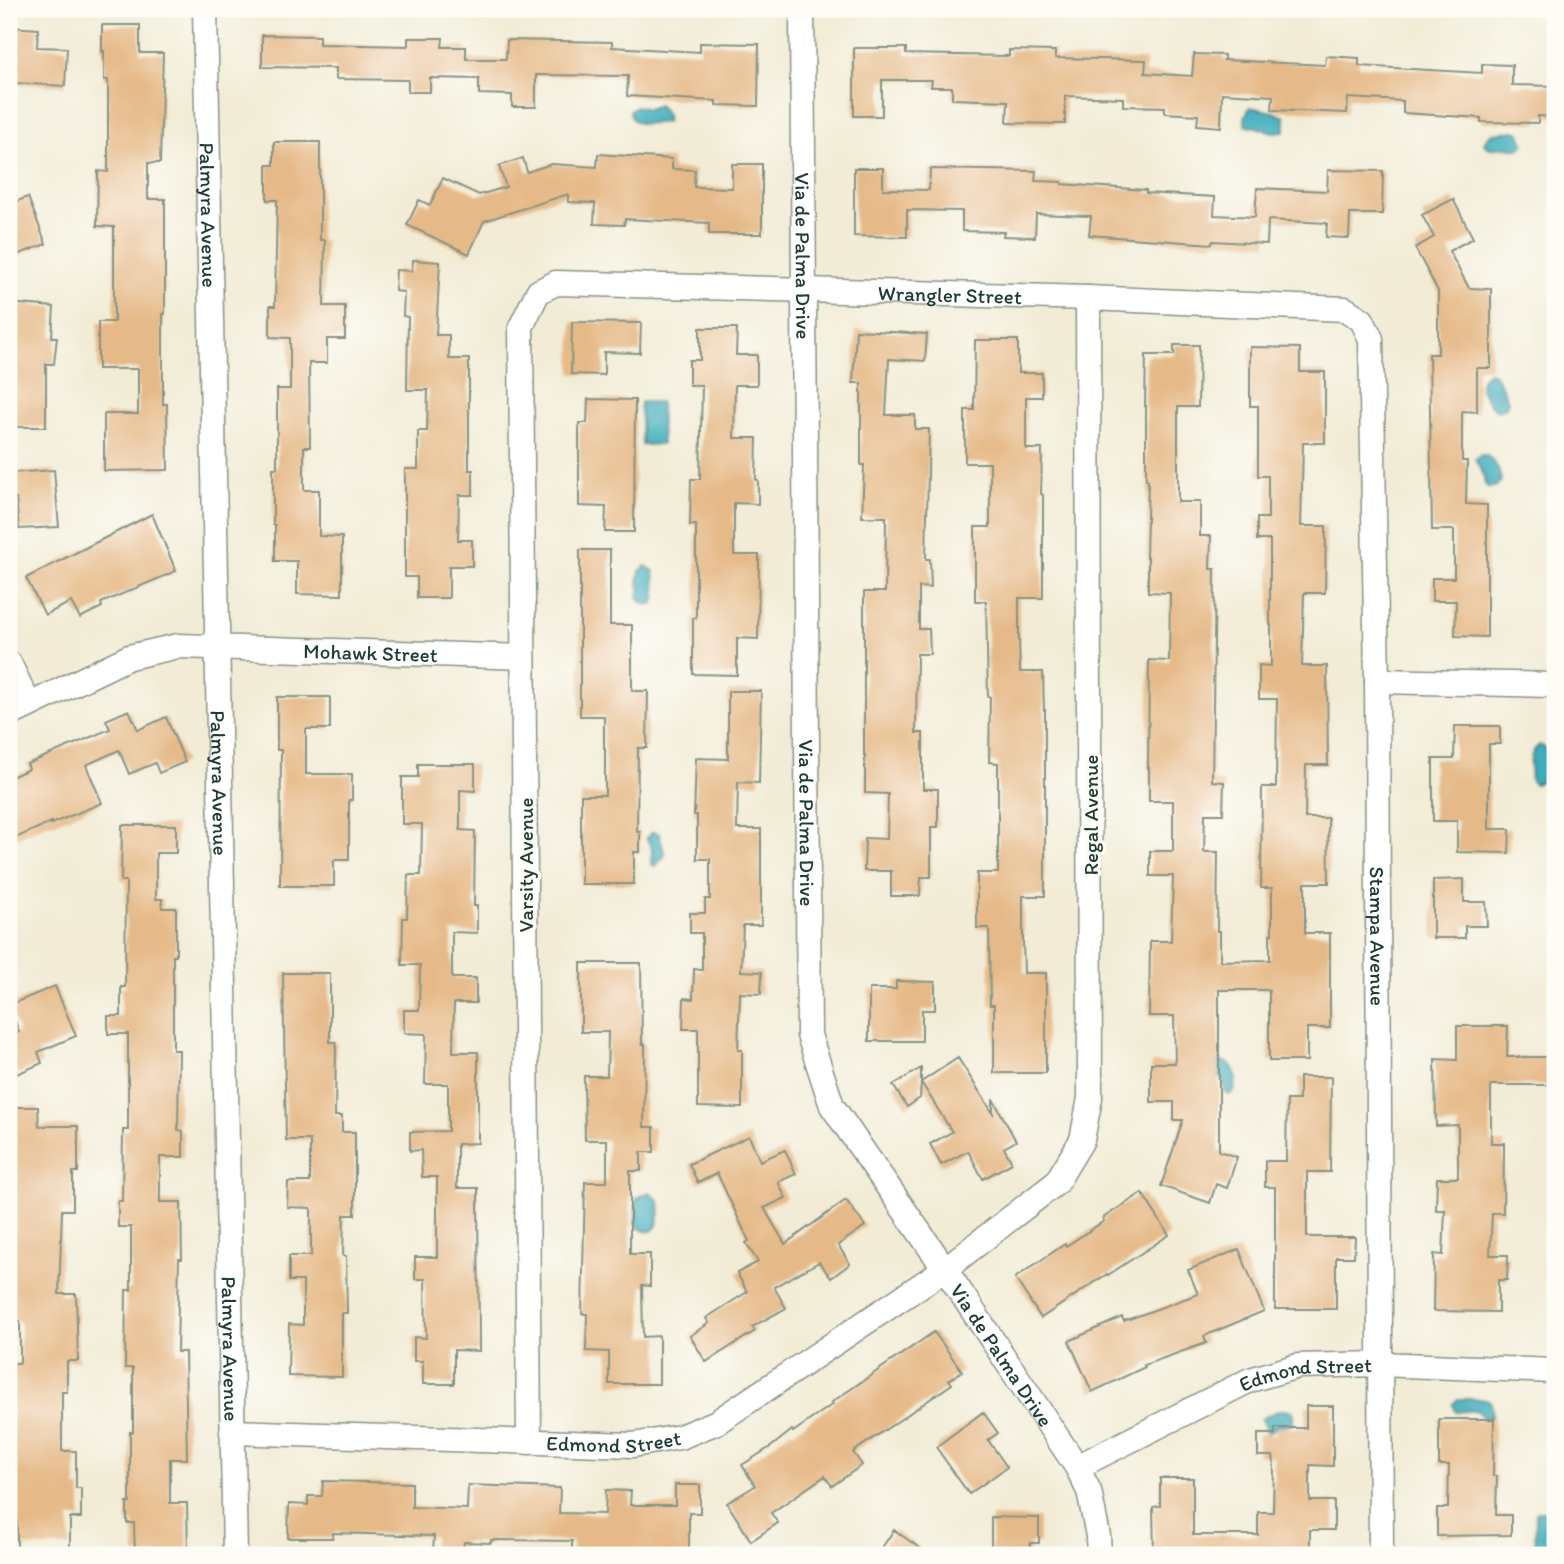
<svg xmlns="http://www.w3.org/2000/svg" width="1564" height="1564" viewBox="0 0 1564 1564" font-family="Itim,sans-serif">
  <style>
    .water { fill: #3dacbb; stroke: #2e7478; stroke-width: 2 }
    .building { fill: #e6ba88 }
    .lines { fill: none; stroke-linecap: round; stroke-linejoin: round }
    .minor-casing { stroke: #889485; stroke-width: 27 }
    .minor { stroke: #fff; stroke-width: 24 }
    .labels { text-anchor: middle; dominant-baseline: central; stroke-width: 7; stroke-linejoin: round; paint-order: stroke }
    .street-label { font-size: 21px; fill: #1f3d34; stroke: #fdfcf7 }
  </style>
  <rect width="100%" height="100%" fill="#fdfcf7"/>
  <filter id="ink" filterUnits="userSpaceOnUse"><feTurbulence type="fractalNoise" baseFrequency=".0143" numOctaves="2"/><feDisplacementMap in="SourceGraphic" scale="14" xChannelSelector="R" yChannelSelector="G"/><feConvolveMatrix kernelMatrix="1 2 1 2 8 2 1 2 1" color-interpolation-filters="sRGB"/></filter>
  <filter id="wash" filterUnits="userSpaceOnUse"><feTurbulence type="fractalNoise" baseFrequency=".00686" numOctaves="4" result="noise"/><feDisplacementMap in="SourceGraphic" scale="28" xChannelSelector="R" yChannelSelector="G"/><feGaussianBlur stdDeviation="1.57" result="paint"/><feColorMatrix in="noise" values="0 0 0 0 0 0 0 0 0 0 0 0 0 0 0 0 0 1.4 0 .05"/><feComposite in="paint" operator="in"/></filter>
  <g filter="url(#wash)">
    <rect width="100%" height="100%" fill="#f2ecd6"/>
    <path class="water" d="M658,105L667,114L666,122C652,123 630,129 630,110L636,106L648,109Z
      M1250,107L1273,112L1285,117V131L1273,132L1245,124V117Z
      M1514,131L1520,133L1524,143L1519,149C1515,149 1512,148 1508,147C1498,146 1492,152 1484,144C1490,128 1499,134 1514,131Z
      M1490,372L1495,374L1508,400L1506,407L1498,411C1486,403 1470,379 1490,372Z
      M640,402H660L662,444L642,445Z
      M1480,455H1486C1496,463 1499,469 1501,481L1495,487H1488L1485,484L1483,473L1475,460Z
      M646,566L654,571L656,595L654,603L648,605L640,601L638,596L641,588L638,583L640,571Z
      M1540,745L1545,748L1547,754L1542,781L1535,784L1531,781C1530,768 1528,751 1540,745Z
      M653,832L659,834L665,855L657,865L654,866C648,859 653,857 652,850C651,846 648,841 646,838Z
      M1220,1061C1236,1063 1238,1077 1234,1091L1229,1095L1225,1092C1225,1082 1223,1078 1214,1072L1216,1062Z
      M650,1192L659,1201C660,1210 661,1235 645,1231C641,1230 638,1226 635,1224C637,1215 635,1206 637,1198Z
      M1458,1399H1486C1494,1402 1492,1410 1492,1417L1483,1418L1477,1410L1456,1412L1453,1404Z
      M1279,1410L1293,1411V1424L1278,1426L1267,1433L1261,1419Z
      M1536,1511H1553L1552,1549H1535Z"/>
    <g id="blocks">
      <path class="building" d="M102,25H140V53H163L160,163H148V199H165V314H163V404H167L168,470L104,471V414H138V369H98V322H114V227L97,226L98,171L108,172V80H104V51L102,52Z
        M9,27L38,29L37,47L67,48L65,86L12,83L13,55L9,54Z
        M262,35L319,36V44L408,46V38H443L442,47H466V59H506L507,40L612,42V47L700,52V43L759,44L758,106L716,105V101L627,96L628,76L536,75V107H512V95L479,94V79L430,78V92H408V80L336,79V68L262,67Z
        M854,48H906V54L1009,56V50L1055,51V58L1146,60L1145,73L1192,76L1194,54L1224,55V60L1325,65L1326,56L1359,58V66L1482,73V64L1512,65V85L1555,86V117L1538,116V123L1481,122V118L1403,113V101L1348,98L1347,113L1272,110L1273,96L1222,93L1221,127L1197,125L1198,115L1165,113V107L1123,106V98L1065,96V124L1007,123L1008,101L952,99V87H931L932,80H882V116H854Z
        M274,142H320V240H325L324,306H345V339H327V363H309L310,447H304V490H319V536L342,537V595L297,594V561H275V525H273V468H277V389H290V338L270,337V306H275L277,200H267V165H274Z
        M598,154L672,159V169L695,170L694,187L732,188V164H762V234H709V223L625,219L624,225L594,224L595,203L568,202V194L484,221L469,254L407,225L419,200L430,205L443,178L479,195L506,187L499,166L523,158L527,172L551,164L597,167Z
        M854,168H883V189L929,190L930,169L1036,171L1035,181L1062,182V184L1146,190V193L1215,197L1214,215L1255,217L1257,188L1327,191L1328,170L1383,171L1382,214H1350L1349,238L1326,237L1327,223L1268,220L1267,244L1213,241L1212,244L1089,235L1091,216L1036,214L1035,237L1003,236L1004,232L962,231V211L907,210V237L854,236Z
        M28,197L46,244L9,258V204Z
        M1453,199L1473,238L1449,251L1469,288L1491,289V368H1477V412L1462,411V461H1467L1466,504L1487,505V637L1455,636L1456,601H1432V578H1454V530H1432L1429,354H1438V291L1415,248L1434,237L1422,215Z
        M413,260L440,262L436,335H449V359H469V470H473V495H459L458,540H472V566H449V598H417V577H405V469H418V431H427L428,390H407L408,317L403,316L404,292L395,291L396,270L412,271Z
        M9,303L54,307L52,337H57L54,364H46V427H9Z
        M572,322L641,323L640,353L604,352V375L571,374Z
        M700,328H737L736,355H757V385H735L734,438H757L756,480H758V504L734,503V555H759L758,639L737,638V675L693,674V618H696V525H690L691,479H700L702,385H689V360H700Z
        M856,330L927,334L925,361L889,359L886,415H915V429H929L926,559H930L931,588L919,587V629H929L930,654H917L916,733H923V789H938V827H931V877H921L920,896H891V871H864L865,838L887,839L888,794L865,793V755H864V592H885L886,517H862L864,465H861V383H853Z
        M975,340H1018V373H1042V397H1026V449H1042L1041,494L1043,495V598H1019V639L1020,672H1043L1044,710H1045V896H1023V941L1024,973H1046V1073H994V1005H990L989,928H977V873H998V763L989,762L990,697H988L986,601H975V527H990V463H965V410H974Z
        M1174,345H1199L1198,407H1178V502H1200V536H1211L1210,569H1215L1212,781L1224,782L1223,814H1205L1204,852H1218L1217,931H1220V961L1270,960V934H1272V888H1261L1262,787H1276L1277,699H1259V665L1271,666V625H1270V540H1257V518H1268V476H1258V406H1250V347L1300,348V372H1325V443H1303L1301,526H1326L1325,593H1304L1302,666H1327L1328,765H1306L1305,818H1328L1329,883H1305V933H1330V1028H1307V1061H1269V990H1219V1151L1237,1157L1227,1188L1216,1184L1210,1203L1161,1186L1183,1120H1174V1102H1151V1063H1175L1174,1016H1149L1150,941H1171L1173,876H1150V851H1173V801H1149V768H1148L1149,660L1169,661L1170,593L1148,592V557H1146L1148,480H1146V406H1145L1146,355H1174Z
        M588,399L635,400L634,532H605L606,507L579,506V423H587Z
        M54,470L59,527L19,529L16,499L9,500V473Z
        M152,514L176,571L101,603L102,607L80,618L71,602L45,615L26,578Z
        M580,550H610V625H632V691H648L647,748H638L637,832H640V852H634V884H581V795H605V748H604V716H580Z
        M728,691H761L759,783L738,782L737,829H761V925H743L741,971L762,972L761,994L740,993L738,1050H742V1108L698,1107V1029H683L684,998L693,999L694,969L702,970V933H690V913H705V899H710V859H697V815H694L696,758L728,759Z
        M277,697H330V729H306V774H352V800H349V860H334V886H280L281,750H277Z
        M129,710L138,730L166,717L185,762L159,773L155,763L129,774L119,750L86,765L102,803L51,824V822L9,841V778L29,769L27,764L110,729L106,720Z
        M1455,726H1500V744H1489V829H1510L1509,853L1457,852V821H1433V759H1454Z
        M418,764H475V791L460,790V830L475,831L474,906H477V933L452,932V978H476V1003H454L453,1052H478V1143L457,1144V1188H478L479,1351L454,1350V1384H423V1361H414V1337L426,1338L425,1279H415V1257H437V1177H422L421,1150L410,1151V1132L448,1131V1084H425L426,1034L404,1033V1010H419L420,965H402L403,918H407L408,875H421L422,824H402V777H418Z
        M122,825H176V853H156V899H162V908H176V956H173V1050H179L178,1130L183,1131V1157H160V1202H181L182,1259H179L177,1352H185L187,1459H170V1503H187L188,1555H135L134,1523H127V1503H130V1432H133V1368H125L126,1290H131V1227H118V1201H122L123,1130H128V1034H108V1016H121V987H125L126,881H121Z
        M1464,879V902H1486L1487,926H1465V938H1433V880Z
        M581,963H641L642,1044H645L644,1127H654V1152H641V1171H630V1254H650V1286L642,1285L643,1337L659,1336V1384H609V1352L586,1351L587,1314H582L585,1182H607V1140H585L584,1076H607L608,1032H581Z
        M283,973H330V1042H336L335,1116H342V1132H355V1215H344L343,1256H346L347,1313H342V1377L288,1376L289,1324L303,1325V1281H289V1256H311V1208L287,1207L288,1182H310V1140H286Z
        M896,981L935,982V1010H922V1041H869V989H896Z
        M55,986L76,1036L38,1052L42,1063L17,1074L9,1055V1036L19,1032L9,1005Z
        M1457,1026H1508L1507,1057H1555V1085H1491V1143H1504V1154L1503,1213H1492L1490,1255H1508L1507,1280H1498V1312L1433,1311L1434,1254L1443,1255L1445,1210H1436L1437,1178H1458V1125L1436,1126L1435,1059L1457,1060Z
        M958,1058L993,1113V1099L1016,1141L1004,1148L1012,1163L983,1179L968,1151L941,1165L930,1144L952,1132L921,1082L920,1098L907,1107L893,1085L921,1068V1082Z
        M1299,1077H1331L1330,1172H1307V1237H1355L1354,1257H1336V1309H1275V1187H1265V1161H1286L1287,1100H1299Z
        M13,1107H38L39,1126H78V1172H73V1210H62L59,1294H76L78,1361H67V1392H62V1451H76V1488H81V1518H70V1547H17V1473H11V1392H9V1363H20V1321H9L11,1184H13Z
        M749,1136L760,1161L785,1150L796,1174L778,1182L786,1198L764,1208L785,1244L846,1200L865,1226L838,1245L850,1264L831,1278L819,1262L774,1287L786,1308L752,1327L755,1331L706,1362L690,1336L709,1323L706,1318L747,1292L737,1273L758,1262L746,1243L749,1241L717,1173L698,1183L689,1164Z
        M1142,1193L1169,1235L1108,1275L1107,1274L1041,1318L1015,1278L1065,1244L1066,1246L1104,1221L1103,1218Z
        M1239,1249L1264,1311L1204,1336L1206,1343L1144,1365L1145,1367L1092,1392L1069,1341L1122,1317L1124,1321L1198,1294L1188,1270Z
        M934,1332L962,1371L949,1380L952,1384L853,1452L862,1465L832,1486L825,1476L771,1513L778,1523L751,1541L727,1503L755,1486L742,1465L772,1446L792,1430L793,1432L833,1404L832,1402Z
        M1306,1406H1333V1466L1310,1465V1501H1334V1530H1310V1555H1154L1153,1507L1160,1506V1478H1193V1535H1258V1512H1273L1274,1465L1273,1456H1258V1434H1275V1428H1306Z
        M983,1412L998,1433L988,1440L1007,1467L969,1494L936,1447Z
        M1439,1419H1494L1493,1476H1497L1496,1515H1511V1535L1437,1536V1508H1448L1449,1465H1439Z
        M323,1481L412,1483V1507L467,1509L468,1485L560,1488L559,1513L605,1514L606,1490L631,1491L630,1505H675V1485H700V1513H689V1555H572V1541L491,1540V1543L464,1542L463,1552L433,1551L434,1536L333,1533V1538H288L289,1504L308,1505V1496H322Z
        M991,1517L1039,1518V1543H1030V1555H991Z
        M894,1530L930,1555H877Z"/>
    </g>
  </g>
  <g filter="url(#ink)">
    <use href="#blocks" fill-opacity="0" stroke="#889485" stroke-width="2"/>
    <g class="lines">
      <g class="minor-casing">
        <g id="minor">
          <path id="s1" d="M205,9L235,1555"/>
          <path id="s2" d="M802,9L809,1035L832,1106L945,1269L1077,1467L1089,1491L1098,1536L1099,1555"/>
          <path d="M9,663L29,705"/>
          <path d="M1377,681L1555,685"/>
          <path id="s3" d="M9,715L129,657L178,646L523,657"/>
          <path id="s4" d="M232,1432L633,1445L680,1437L717,1422L945,1269L1056,1183L1082,1140L1090,1098L1088,298"/>
          <path id="s5" d="M529,1442L521,327L538,292L556,283L1088,298L1345,309L1362,320L1371,339L1377,681L1381,1555"/>
          <path id="s6" d="M1077,1467L1250,1380L1298,1366L1379,1364L1555,1371"/>
        </g>
      </g>
      <use href="#minor" class="minor"/>
    </g>
  </g>
  <g class="labels">
    <g class="street-label">
      <text stroke="none"><textPath href="#s1" startOffset="206">Palmyra Avenue</textPath></text>
      <text stroke="none"><textPath href="#s2" startOffset="247">Via de Palma Drive</textPath></text>
      <text stroke="none"><textPath href="#s5" startOffset="1568">Wrangler Street</textPath></text>
      <text stroke="none"><textPath href="#s3" startOffset="376">Mohawk Street</textPath></text>
      <text stroke="none"><textPath href="#s1" startOffset="774">Palmyra Avenue</textPath></text>
      <text transform="translate(1090 815) rotate(-90)">Regal Avenue</text>
      <text stroke="none"><textPath href="#s2" startOffset="814">Via de Palma Drive</textPath></text>
      <text transform="translate(525 865) rotate(-90)">Varsity Avenue</text>
      <text stroke="none"><textPath href="#s5" startOffset="2602">Stampa Avenue</textPath></text>
      <text stroke="none"><textPath href="#s1" startOffset="1340">Palmyra Avenue</textPath></text>
      <text stroke="none"><textPath href="#s2" startOffset="1402">Via de Palma Drive</textPath></text>
      <text stroke="none"><textPath href="#s6" startOffset="250">Edmond Street</textPath></text>
      <text stroke="none"><textPath href="#s4" startOffset="382">Edmond Street</textPath></text>
    </g>
  </g>
  <rect width="1564" height="1564" fill="none" stroke="#fdfcf7" stroke-width="35"/>
</svg>
